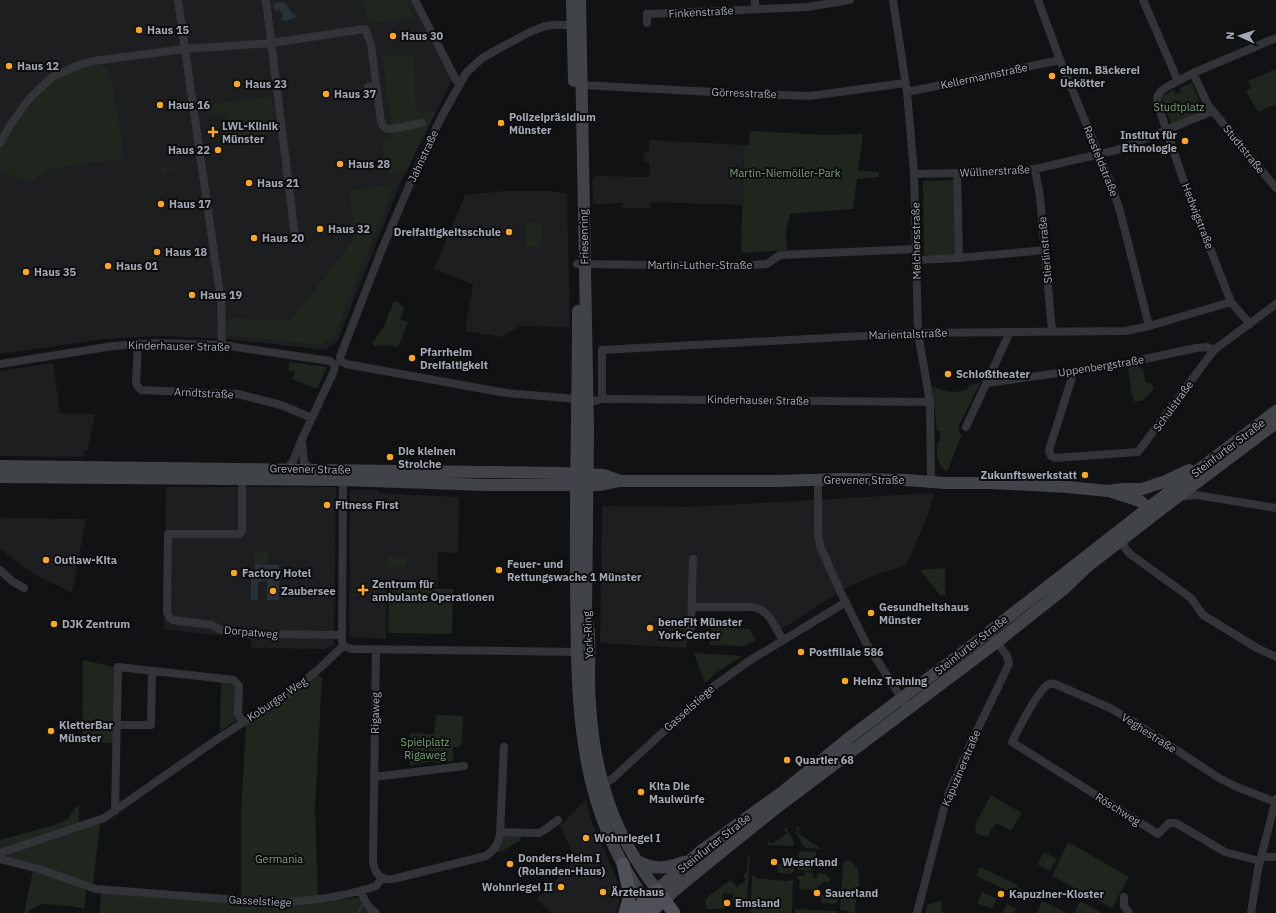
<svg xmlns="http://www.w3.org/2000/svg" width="1276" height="913" viewBox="0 0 1276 913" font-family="'IBM Plex Sans',sans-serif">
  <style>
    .built { fill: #1d1e20 }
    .green { fill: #1e261e }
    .water { fill: #273137 }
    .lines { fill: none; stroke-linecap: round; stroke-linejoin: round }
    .stream { stroke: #273137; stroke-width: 2 }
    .street { stroke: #323438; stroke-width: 8 }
    .secondary { stroke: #404348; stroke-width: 12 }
    .primary { stroke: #4e5158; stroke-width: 13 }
    .poi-dot { fill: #fca721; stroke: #0d0d0e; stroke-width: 1.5 }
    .labels { text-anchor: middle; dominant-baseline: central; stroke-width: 4; stroke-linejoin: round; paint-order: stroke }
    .street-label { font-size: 11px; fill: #a2a9b5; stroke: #0d0d0e }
    .poi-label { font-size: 11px; font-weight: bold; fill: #a2a9b5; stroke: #0d0d0e; text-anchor: start }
    .park-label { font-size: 11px; fill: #78a178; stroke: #0d0d0e }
  </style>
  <rect width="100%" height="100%" fill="#111213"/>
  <path class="built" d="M0,0H411L452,80L400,184L337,342L325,350L226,339L160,336L105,339L0,354Z
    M649,140L744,145L742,205L651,202L650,208H623L622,203L593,204L592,179L595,176L650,177L649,163L643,162L644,152H649Z
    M505,191H551L567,194L570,327L520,326L501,337L465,331L473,285L434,269L465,195Z
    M53,363L60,413L95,414L88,450H85L83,457L0,456V371Z
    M166,487H336L334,645L325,649L252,648L251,639L164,629Z
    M350,490H378L379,493L459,497L458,553L438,552L437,587L387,586L386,639L349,637Z
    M934,493L928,514L906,566L880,573L846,588L780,630L768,612L688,604L687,648L600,643L602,506L691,507Z
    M0,518L86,519L72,593L37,576L0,549Z
    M586,799L591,820L618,882L620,894L619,905L615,913H551L536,899L576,860L560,826Z"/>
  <path class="green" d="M363,0H406L415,17L370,24Z
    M382,56H414L416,112H436L406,171L387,174L382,141L393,138Z
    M93,64H102L107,69L114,91L124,158L51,169L27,183L12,175L0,170V147L30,101L53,79Z
    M1276,69V104L1258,112L1246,91L1251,88L1248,81Z
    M1192,83L1203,111L1171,124L1161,97L1164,95L1174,90L1175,94L1181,92L1180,88Z
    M271,96L277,132L229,139L225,114L210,116L208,105Z
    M750,131L827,135L863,134L858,170L879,172V177L857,179L853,209L790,214L786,232L787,250L741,253L744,145H749Z
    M177,166V170L162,173L161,168Z
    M954,180L955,255H924L923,181Z
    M395,184L335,335L322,345L227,335V322L233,318L291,320L356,237L349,191Z
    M526,222L542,223L540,247L525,246Z
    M394,301L401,303L400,305L405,307L400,319L408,322L398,347L387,345L374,346L372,343L385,325L389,311L390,312Z
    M290,362L327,367L317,389L292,379L295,371L288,370Z
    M1138,365L1139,369L1143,368L1144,376L1146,383L1150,382L1154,388C1149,395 1143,403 1134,401L1133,396H1132L1128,368Z
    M980,383L959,425V433L962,434L947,472C936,465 937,455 937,442H940V431H937L932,386C945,392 955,394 968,389L969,385Z
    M255,552H268V564H255Z
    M387,557H408L406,567H387Z
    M945,568V596L940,595L920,570Z
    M389,588L453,589L452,634L388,633Z
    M711,627L749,629L756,640L744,646L710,645Z
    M694,653L742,656L716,673L705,683Z
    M83,660L115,667L114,743H82Z
    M316,673L320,677H322L315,806L318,896L290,899L241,897V815L246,724Z
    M221,681L231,683L236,689L235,721L220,731Z
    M436,715L463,716L462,742L459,747H453V761L436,763V761L410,765V733L434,734Z
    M991,795L1022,813L1011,831L996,823L987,837L975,833L976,823Z
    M79,806V823L0,850V840L57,824L68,819L75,808Z
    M98,823L100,825L93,884L0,856Z
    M786,827L794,843L793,846L766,845L769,841L772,844L787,833L784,829Z
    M798,827L800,828L797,832L821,849L807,848L803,846L796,832L797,828Z
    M502,835L521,836L520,841L498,853L497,850Z
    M1068,842L1129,877L1112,908L1052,876Z
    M801,851L816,852V863H812L811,871L798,870L799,853Z
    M1044,852L1057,859L1050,871L1037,864Z
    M750,855L747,902L732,901L733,894L723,893L722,904L724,906V909H707L705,899L730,880L737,887L746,880L743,876L747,872L748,857Z
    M847,860C864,867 859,879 858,894H856L855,913H849V911L840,910L843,863Z
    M778,864L795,866L794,871L791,874L778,873Z
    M980,867L1018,885L1017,887L1030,893L1033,902L976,876Z
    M33,870L86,888L84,909L71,906L41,904L29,911V913H24Z
    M805,872L813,873L812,878H817L818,873L827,874V877H830V882H822V885H818V890L799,889L800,880L797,879L798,876H804Z
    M754,875H755V878L787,881L793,879L792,913H784V909L783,913H750L752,882V877Z
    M101,892L283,906L297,905L355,898H359L362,905L371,913H100Z
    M982,892L997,899L992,909L977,903Z
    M821,895L838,896L837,902L835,904L821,903Z
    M941,900L942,912L945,913H925L927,905Z
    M1042,901L1067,913H1037Z
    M1080,901L1102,913H1074Z
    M1007,904L1016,909L1014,913H1002Z
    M795,909L837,911V913H795Z"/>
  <path class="water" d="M277,2L285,3L293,14H295L296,17L286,21L282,20L283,14L281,11L275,10L273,7L274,3Z
    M255,564L279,565V600H267V581L258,582V600H251V578H255Z"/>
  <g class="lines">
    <path class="stream" d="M358,913L362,905"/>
    <path class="street" d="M178,0L221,301L222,345
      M266,0L295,236
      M415,0L456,80L459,83
      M893,0L907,92L914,173L918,333L930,402L931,481
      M1038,0L1060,60L1111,184L1120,211L1149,326
      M1143,0L1178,81L1193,73L1208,105L1276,188
      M755,10V0
      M647,23V14L807,7L850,0
      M577,25H553L545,26L530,32L498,49L481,59L466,73L441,118L412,179L382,249L340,357L341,361L346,364L506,393L578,399
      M1193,73L1276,38
      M1178,81C1169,86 1156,90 1157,102L1184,182L1231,302L1250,324
      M582,85L751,94L810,96L905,83
      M368,87L376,86
      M907,92L1060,60
      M0,143L11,124L29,99L52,77L79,65L93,61L185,49L271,43L365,29L371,44L381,121C383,127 384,129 391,129L422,123
      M1035,169L1040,197L1052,331
      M957,173L959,258
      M914,174L1004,172L1035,169L1117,150L1213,111
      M916,260L959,258L1045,250
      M577,264L739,266L767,264L780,255L916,249
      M138,343L136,383L138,387L141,390L238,394L281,405L312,418
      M0,364L113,346L155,343L222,345L330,361L335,365L334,371L302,439L293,461L287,469
      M1074,371L1050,447L1049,451L1051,456L1055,458L1138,452L1214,350L1276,304
      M987,383L1122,364L1196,348L1207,347L1214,350
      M602,399V350L918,333L1126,331L1149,326L1231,302
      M587,403L602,399H614L930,402
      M966,427L1010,332
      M302,442L304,462L310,469
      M242,479V531L239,534H168L167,612L169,617L173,620L212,625L219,629L232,632L255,634L342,635
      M818,480V533L820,546L841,593L866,643L904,702
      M1179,497L1196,495L1276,508
      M1122,540L1125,548L1130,554L1191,598L1203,615L1257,648L1276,657
      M0,570L12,581L24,588
      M692,607H751C769,608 774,626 783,640
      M691,628L693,559
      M342,641L343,476
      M343,646L352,649L577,652
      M376,650L373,861C374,873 381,881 393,879L486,856C494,851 498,845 500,835L504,747
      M117,725H151L152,671
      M374,777L464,766
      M599,782L602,784L607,782L612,779L710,689L749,661L846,602
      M115,811L118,667L234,680L239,686L238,713L242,722
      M500,832L539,833L546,829L558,820
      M0,853L104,818L219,738L294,690L321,667L343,646
      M1261,857H1276
      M0,859L39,869L96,889L265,902C302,903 338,898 374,887L377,885L382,878
      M1260,861L1225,852L1176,823H1169L1158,834L1012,742C1018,730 1038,689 1049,684C1052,683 1052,684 1055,684L1110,708L1128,718L1219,778L1237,787L1275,802
      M361,891C364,901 368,908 376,913
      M1124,897V906L1129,913
      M917,913L947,797L969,747L1009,664L1007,656L994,638
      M1251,913L1258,869L1276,799"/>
    <path class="secondary" d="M580,0L588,429L586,612C587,620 589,628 589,636C590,659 588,681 590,703C594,775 613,833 657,890L702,850L785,790L850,737L975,643L1148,508L1276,411
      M572,1L574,81
      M578,311C578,401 575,491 576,581C577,650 575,721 593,789C603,828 622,867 645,900
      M0,466L562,473L603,475L618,480
      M0,477L342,480L487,485H599L619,481H777L843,479L906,480L945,483H990L1068,487L1108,491L1123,489H1142L1166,481L1189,470
      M1112,492L1140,501L1148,508H1156
      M637,861C656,870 664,869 684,862
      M664,900L682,884L775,809L997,642L1065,588L1088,566L1163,508L1276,423"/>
    <path class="primary" d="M623,864L630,895L625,913
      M632,913L657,890L674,913
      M649,913L664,900"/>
  </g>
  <g class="poi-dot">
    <circle cx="139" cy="30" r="4"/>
    <circle cx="393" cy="36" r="4"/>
    <circle cx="9" cy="66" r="4"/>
    <circle cx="1052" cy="76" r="4"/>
    <circle cx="237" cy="84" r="4"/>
    <circle cx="326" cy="94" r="4"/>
    <circle cx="160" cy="105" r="4"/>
    <circle cx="501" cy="123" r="4"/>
    <path d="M211 126h4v4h4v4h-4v4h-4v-4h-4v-4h4z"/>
    <circle cx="1185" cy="141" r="4"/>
    <circle cx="218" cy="150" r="4"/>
    <circle cx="340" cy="164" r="4"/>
    <circle cx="249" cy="183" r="4"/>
    <circle cx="161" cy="204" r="4"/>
    <circle cx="320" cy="229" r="4"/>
    <circle cx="509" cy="232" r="4"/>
    <circle cx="254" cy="238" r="4"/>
    <circle cx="157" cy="252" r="4"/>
    <circle cx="108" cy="266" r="4"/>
    <circle cx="26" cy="272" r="4"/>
    <circle cx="192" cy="295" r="4"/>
    <circle cx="412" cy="358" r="4"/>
    <circle cx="948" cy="374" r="4"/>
    <circle cx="390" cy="457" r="4"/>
    <circle cx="1085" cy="475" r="4"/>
    <circle cx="327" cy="505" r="4"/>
    <circle cx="46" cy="560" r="4"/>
    <circle cx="499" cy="570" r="4"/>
    <circle cx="234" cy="573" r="4"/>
    <path d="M361 584h4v4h4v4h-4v4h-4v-4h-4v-4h4z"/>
    <circle cx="273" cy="591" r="4"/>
    <circle cx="871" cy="613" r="4"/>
    <circle cx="54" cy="624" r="4"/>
    <circle cx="650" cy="628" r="4"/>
    <circle cx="801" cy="652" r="4"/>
    <circle cx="845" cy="681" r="4"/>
    <circle cx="51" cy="731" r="4"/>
    <circle cx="787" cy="760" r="4"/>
    <circle cx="641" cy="792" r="4"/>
    <circle cx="586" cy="838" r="4"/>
    <circle cx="774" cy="862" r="4"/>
    <circle cx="510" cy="864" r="4"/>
    <circle cx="561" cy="887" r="4"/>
    <circle cx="603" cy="892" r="4"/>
    <circle cx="817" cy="893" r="4"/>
    <circle cx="1001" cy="894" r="4"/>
    <circle cx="727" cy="903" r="4"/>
  </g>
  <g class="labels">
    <g class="street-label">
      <text transform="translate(701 12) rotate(-3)">Finkenstraße</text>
      <text transform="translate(984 76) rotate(-12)">Kellermannstraße</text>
      <text transform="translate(744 93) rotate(2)">Görresstraße</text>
      <text transform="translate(1244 149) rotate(51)">Studtstraße</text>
      <text transform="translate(423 156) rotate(-65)">Jahnstraße</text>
      <text transform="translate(1101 161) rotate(68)">Raesfeldstraße</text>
      <text transform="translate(995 171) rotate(-3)">Wüllnerstraße</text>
      <text transform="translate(1198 216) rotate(69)">Hedwigstraße</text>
      <text transform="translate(584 237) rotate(-91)">Friesenring</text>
      <text transform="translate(916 241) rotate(-91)">Melchersstraße</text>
      <text transform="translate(1045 250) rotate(-95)">Stierlinstraße</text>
      <text x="700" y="265">Martin-Luther-Straße</text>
      <text transform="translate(908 334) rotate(-2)">Marientalstraße</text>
      <text transform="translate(179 346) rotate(1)">Kinderhauser Straße</text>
      <text transform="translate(1101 366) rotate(-9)">Uppenbergstraße</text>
      <text transform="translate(204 393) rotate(3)">Arndtstraße</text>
      <text transform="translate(758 400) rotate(1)">Kinderhauser Straße</text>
      <text transform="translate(1173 406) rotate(-54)">Schulstraße</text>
      <text transform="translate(1228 448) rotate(-37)">Steinfurter Straße</text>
      <text transform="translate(310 469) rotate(1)">Grevener Straße</text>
      <text x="864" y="480">Grevener Straße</text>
      <text transform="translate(251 632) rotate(5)">Dorpatweg</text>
      <text transform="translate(588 635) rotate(-93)">York-Ring</text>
      <text transform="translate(971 645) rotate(-38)">Steinfurter Straße</text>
      <text transform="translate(277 699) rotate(-34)">Koburger Weg</text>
      <text transform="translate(689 708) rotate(-42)">Gasselstiege</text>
      <text transform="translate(375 713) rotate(-89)">Rigaweg</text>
      <text transform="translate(1149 733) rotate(33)">Veghestraße</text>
      <text transform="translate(961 768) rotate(-67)">Kapuzinerstraße</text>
      <text transform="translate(1118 809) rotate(32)">Röschweg</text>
      <text transform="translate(714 843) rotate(-38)">Steinfurter Straße</text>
      <text transform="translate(260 901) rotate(3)">Gasselstiege</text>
    </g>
    <g class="poi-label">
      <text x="147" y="30">Haus 15</text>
      <text x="401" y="36">Haus 30</text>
      <text x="17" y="66">Haus 12</text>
      <text x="1060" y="70">ehem. Bäckerei<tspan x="1060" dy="13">Uekötter</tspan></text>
      <text x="245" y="84">Haus 23</text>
      <text x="334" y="94">Haus 37</text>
      <text x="168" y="105">Haus 16</text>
      <text x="509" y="117">Polizeipräsidium<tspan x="509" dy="13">Münster</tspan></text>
      <text x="222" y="126">LWL-Klinik<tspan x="222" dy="13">Münster</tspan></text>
      <text x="1177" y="135" text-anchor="end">Institut für<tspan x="1177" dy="13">Ethnologie</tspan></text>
      <text x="210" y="150" text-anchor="end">Haus 22</text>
      <text x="348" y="164">Haus 28</text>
      <text x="257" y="183">Haus 21</text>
      <text x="169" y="204">Haus 17</text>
      <text x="328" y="229">Haus 32</text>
      <text x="501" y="232" text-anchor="end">Dreifaltigkeitsschule</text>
      <text x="262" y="238">Haus 20</text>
      <text x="165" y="252">Haus 18</text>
      <text x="116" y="266">Haus 01</text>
      <text x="34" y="272">Haus 35</text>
      <text x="200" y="295">Haus 19</text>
      <text x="420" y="352">Pfarrheim<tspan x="420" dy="13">Dreifaltigkeit</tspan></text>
      <text x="956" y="374">Schloßtheater</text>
      <text x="398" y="451">Die kleinen<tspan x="398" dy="13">Strolche</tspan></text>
      <text x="1077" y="475" text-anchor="end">Zukunftswerkstatt</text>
      <text x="335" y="505">Fitness First</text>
      <text x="54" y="560">Outlaw-Kita</text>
      <text x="507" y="564">Feuer- und<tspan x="507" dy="13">Rettungswache 1 Münster</tspan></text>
      <text x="242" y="573">Factory Hotel</text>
      <text x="372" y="584">Zentrum für<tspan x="372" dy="13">ambulante Operationen</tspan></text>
      <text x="281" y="591">Zaubersee</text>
      <text x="879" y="607">Gesundheitshaus<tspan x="879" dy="13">Münster</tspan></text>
      <text x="658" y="622">beneFit Münster<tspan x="658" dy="13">York-Center</tspan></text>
      <text x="62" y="624">DJK Zentrum</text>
      <text x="809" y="652">Postfiliale 586</text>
      <text x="853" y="681">Heinz Training</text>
      <text x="59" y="725">KletterBar<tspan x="59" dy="13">Münster</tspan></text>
      <text x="795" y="760">Quartier 68</text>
      <text x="649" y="786">Kita Die<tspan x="649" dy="13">Maulwürfe</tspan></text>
      <text x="594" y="838">Wohnriegel I</text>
      <text x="518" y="858">Donders-Heim I<tspan x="518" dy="13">(Rolanden-Haus)</tspan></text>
      <text x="782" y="862">Weserland</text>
      <text x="553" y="887" text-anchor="end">Wohnriegel II</text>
      <text x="611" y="892">Ärztehaus</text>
      <text x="825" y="893">Sauerland</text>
      <text x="1009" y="894">Kapuziner-Kloster</text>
      <text x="735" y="903">Emsland</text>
    </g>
    <g class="park-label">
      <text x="1179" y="107">Studtplatz</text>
      <text x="785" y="173">Martin-Niemöller-Park</text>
      <text x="425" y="742">Spielplatz<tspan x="425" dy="13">Rigaweg</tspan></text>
      <text x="279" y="859">Germania</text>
    </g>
  </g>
  <g transform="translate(1240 36) rotate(273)" stroke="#0d0d0e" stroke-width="3" paint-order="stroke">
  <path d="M0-3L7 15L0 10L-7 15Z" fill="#a2a9b5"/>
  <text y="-6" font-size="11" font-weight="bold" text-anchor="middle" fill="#a2a9b5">N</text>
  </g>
</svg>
